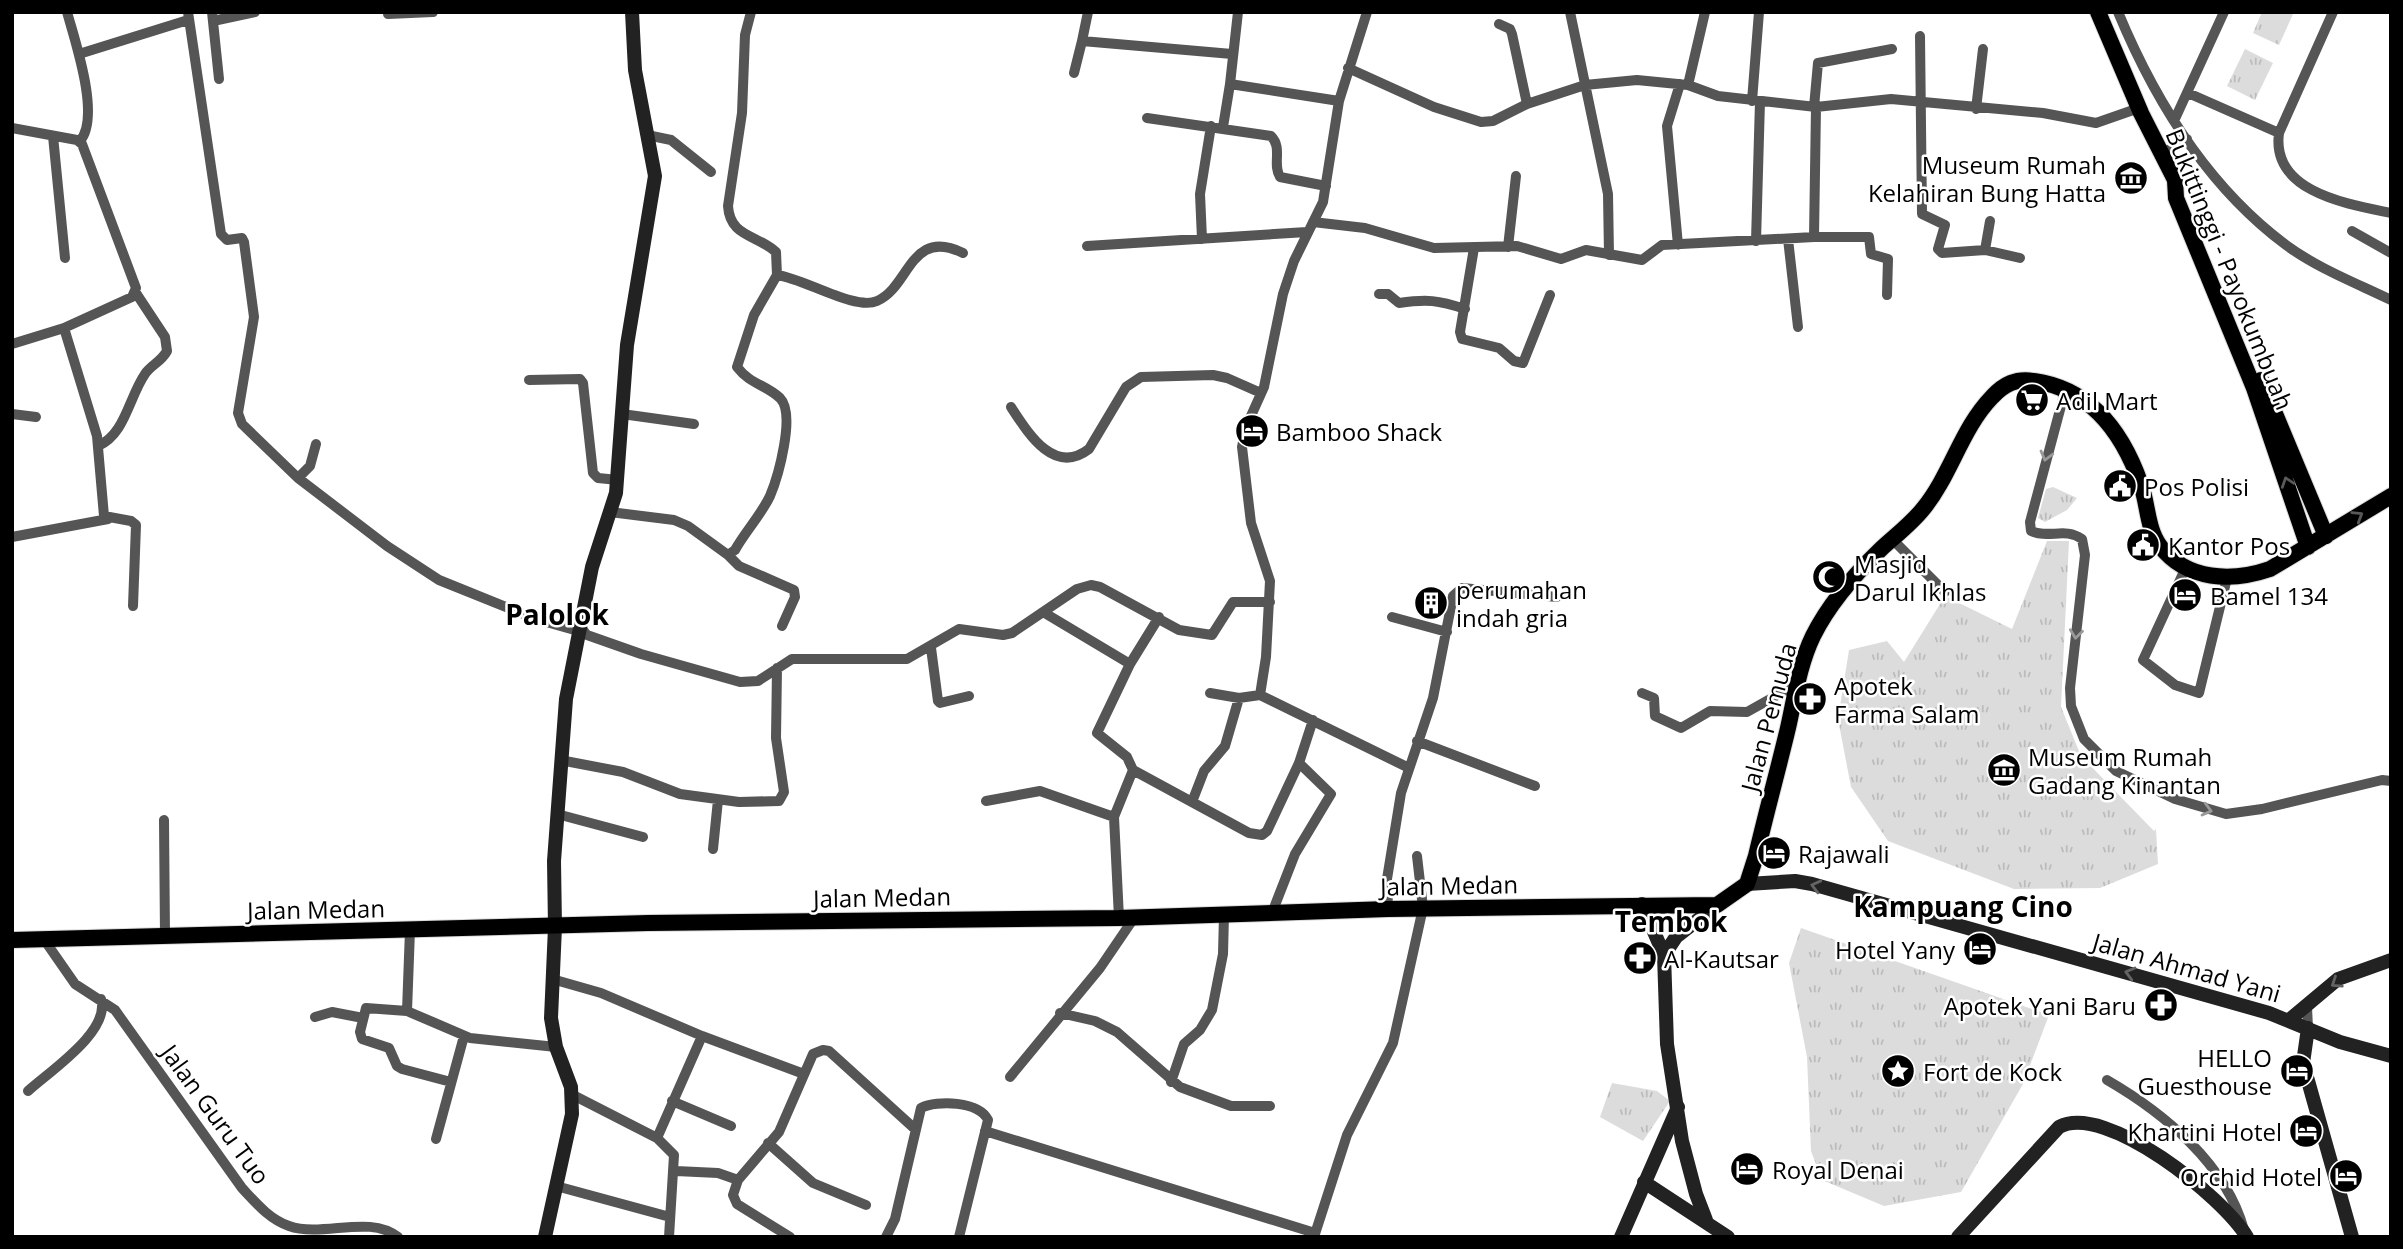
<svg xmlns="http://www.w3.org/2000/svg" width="2403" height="1249" viewBox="0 0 2403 1249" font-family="'Open Sans',sans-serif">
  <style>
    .grass { fill: url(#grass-tufts) }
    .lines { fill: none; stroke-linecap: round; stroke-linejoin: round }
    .primary-casing { stroke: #dbdbdb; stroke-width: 18 }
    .street { stroke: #555; stroke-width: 10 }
    .secondary { stroke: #222; stroke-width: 14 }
    .primary { stroke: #000; stroke-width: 16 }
    .oneway { stroke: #999 }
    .oneway2 { stroke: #595959 }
    .oneway3 { stroke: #646464 }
    .labels { text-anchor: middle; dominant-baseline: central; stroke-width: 5; stroke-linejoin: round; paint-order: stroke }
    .poi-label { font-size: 24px; fill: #000; stroke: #fff; text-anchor: start }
    .street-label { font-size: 24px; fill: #000; stroke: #fff }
    .quarter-label { font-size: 28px; font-weight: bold; fill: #000; stroke: #fff }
  </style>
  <defs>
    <pattern id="grass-tufts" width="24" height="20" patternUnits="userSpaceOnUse" patternTransform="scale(1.75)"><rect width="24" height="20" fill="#dcdcdc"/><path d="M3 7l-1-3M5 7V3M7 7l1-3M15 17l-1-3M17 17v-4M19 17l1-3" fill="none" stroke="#bbb"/></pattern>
  </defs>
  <rect width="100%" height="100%" fill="#fff"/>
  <path class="grass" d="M2262,12H2294L2279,45L2253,33Z
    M2245,49L2273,63L2255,100L2227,86Z
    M2053,487L2077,498L2067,510L2045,522L2038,518L2046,489Z
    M2047,541H2069L2061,707L2081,756L2154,831L2156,829L2158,864L2100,888L2014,889L1888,841L1851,787L1838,719L1849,650L1887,641L1904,662L1945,596L2012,629Z
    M1801,928L2049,1015L2023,1084L1961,1192L1884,1206L1822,1180L1811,1151L1807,1057L1789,963Z
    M1612,1083L1657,1091L1670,1101L1643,1141L1600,1117Z"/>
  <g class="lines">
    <g class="primary-casing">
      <path id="primary" d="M2098,12L2141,113L2175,180L2176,198L2254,388L2308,547
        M2261,380L2326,536
        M12,940L648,923L1119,918L1388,909L1717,905L1747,884L1756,856C1766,813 1778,770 1788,728C1795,697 1799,665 1813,636C1829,604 1855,574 1881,549C1895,536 1911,524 1923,509C1951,475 1961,429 1992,397C2004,384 2016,378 2034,381C2091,389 2123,433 2141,485C2148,504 2147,529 2160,546C2187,581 2232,582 2270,569L2391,496"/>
    </g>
    <path class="street" d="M67,12C75,41 101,117 80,141
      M188,12L221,234L227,240L242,238L244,242L254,317L238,413L242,424L298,478L387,546L439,580L536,619L578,631
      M212,12L219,79
      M1088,12L1082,41L1232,54
      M1238,12L1230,84L1339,101
      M1367,12L1339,101L1323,202L1294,261L1283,294L1264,387L1246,427L1242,447L1251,523L1270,581L1266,657L1260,695L1407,767
      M1570,12L1608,194L1609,255
      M2118,12C2155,101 2208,187 2286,245C2317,268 2356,283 2391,300
      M2333,12L2279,133C2271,192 2347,204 2391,213
      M388,14L433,12
      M213,21L255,12
      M1499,24L1510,29L1512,34L1527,104
      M1920,36L1922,214L1945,225L1938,249L1942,253L1985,250L2020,258
      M79,54L188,20
      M1348,68L1434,107L1481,122L1493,121L1527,104L1585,85L1637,80L1688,85L1718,96L1816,107
      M1074,73L1082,41
      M1688,85L1705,12
      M2188,93L2279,133
      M1752,101L1759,12
      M1814,107L1818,63L1892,49
      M1976,109L1983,49
      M1147,118L1271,136C1283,148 1272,164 1280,177L1326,186
      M2174,121L2224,12
      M1223,127L1230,84
      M12,128L77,140L82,144L136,288L132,297L64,328L12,344
      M647,135L671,140L711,172
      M53,136L65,258
      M2163,153L2187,139
      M1313,222L1365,228L1434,248L1517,246L1561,259L1586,250L1642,260L1662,245L1814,237L1816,107L1891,99L2043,113L2096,123L2139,108
      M2352,231L2391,253
      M1814,237H1869L1871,254L1888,259L1887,295
      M1202,239L1200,194L1211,126
      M1788,239L1798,327
      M1756,241L1760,101
      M1678,245L1667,126L1680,84
      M1087,246L1307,232
      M1508,247L1516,176
      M1474,248L1460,332L1462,339L1499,348L1514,361L1523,363L1550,295
      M1985,250L1990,221
      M777,275C803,278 855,311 877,301C910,287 910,227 963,253
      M1379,294H1388L1399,303C1427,299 1438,300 1465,309
      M64,328L97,436L104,516L131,521L136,525L133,606
      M529,380L580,379L583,383L593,473L598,478L618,480
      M2065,391L2030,522L2031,531C2049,539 2065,527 2082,539L2085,555L2070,688L2071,706L2084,739L2116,771L2175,799L2226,814L2262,809L2382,780L2391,781
      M1011,407C1028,433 1054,476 1089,449L1126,387L1141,377L1213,375L1227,378L1261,393
      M12,414L36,417
      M622,414L694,424
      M98,446C125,435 129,397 145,374C151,365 161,362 167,351L165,337L136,293
      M298,478L310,466L316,444
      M610,512L674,520L688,526L728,555L735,550C745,532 761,515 770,496C778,477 796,414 780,398C765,384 751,385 737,367L754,315L777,275L776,252C756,234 730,237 728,206L742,113L745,35L751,12
      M12,537L108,519
      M1892,539L1945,592
      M728,555L739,566L794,590L795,597L782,626
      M2186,567L2143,660L2175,685L2199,693L2227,578
      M1043,612L1130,664
      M1392,617L1447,632
      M579,625L587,635L641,654L740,682L758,681L792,659H907L959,629L1003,635L1012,633L1077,589L1091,585L1100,587L1179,630L1212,635L1233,602H1270
      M931,648L938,701L940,703L969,696
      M1210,693L1239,698L1260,695
      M1642,693L1654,698L1655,716L1681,728L1710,711L1747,712L1797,684
      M1417,741L1535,786
      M560,760L623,772L680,794L739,802L779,801L784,792L776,738L777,668
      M1133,770L1249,833L1262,835L1267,831L1299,763L1313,720
      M986,801L1040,791L1114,817
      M1192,802L1204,771L1225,746L1239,698
      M557,814L643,837
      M164,820L165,936
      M713,849L718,800
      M1388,909L1387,879L1401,793L1433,698L1453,596L1462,588L1557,597
      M1272,913L1295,854L1331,794L1299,763
      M1119,918L1114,817L1133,770L1127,757L1097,733L1130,664L1159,617
      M43,938L75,984L115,1010L242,1188C256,1203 269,1219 289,1226C323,1238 369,1214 398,1237
      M552,979L601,993L702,1036L804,1074
      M2307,1007L2308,1028
      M407,1011L410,930
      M1060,1013L1095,1021L1117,1032L1180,1087L1231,1106H1270
      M315,1017L332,1012L363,1018
      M1010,1077L1100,968L1134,918
      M2107,1080C2164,1113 2226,1164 2244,1230
      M451,1082L402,1069L397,1066L389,1048L362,1039L360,1032L366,1008L407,1011L470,1038L556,1047
      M1171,1082L1184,1044L1200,1030L1212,1010L1223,954L1224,915
      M28,1091C50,1071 111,1031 101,999
      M571,1094L657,1138L674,1155L669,1237
      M672,1101L731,1126
      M985,1131L1315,1233
      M657,1138L702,1036
      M436,1139L464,1036
      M768,1143L813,1183L866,1205
      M676,1171L718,1173L738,1180
      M556,1186L670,1217
      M790,1237L737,1204L733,1195L738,1180L779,1132L813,1054L823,1050L829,1051L915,1129
      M886,1237L895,1219L921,1108C937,1100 979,1101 988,1120L959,1237
      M1314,1237L1347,1135L1393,1043L1423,908L1417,856"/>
    <path class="secondary" d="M1747,884L1795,881L1812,884L2269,1013L2340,1042L2391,1056
      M1642,904L1664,955L1667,1044L1682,1141L1696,1194L1706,1220
      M1664,955L1676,937L1717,905
      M2289,1020L2338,979L2391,960
      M2308,1028L2303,1063L2352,1237
      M1644,1182L1728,1237
      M545,1237L572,1114L571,1087L556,1047L551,1018L555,927L554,861L566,699L592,567L616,493L627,345L655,176L635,70L632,12
      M1621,1237L1678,1107
      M1958,1237L2059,1127C2106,1102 2223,1197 2247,1237"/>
    <use href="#primary" class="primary"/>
  </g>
  <defs><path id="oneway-chevron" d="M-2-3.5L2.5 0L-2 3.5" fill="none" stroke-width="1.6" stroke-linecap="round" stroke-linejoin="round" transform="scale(1.75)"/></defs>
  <g class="oneway">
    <use href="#oneway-chevron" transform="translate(2046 456) rotate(105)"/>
    <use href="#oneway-chevron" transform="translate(2076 634) rotate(97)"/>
    <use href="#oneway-chevron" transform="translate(2207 810) rotate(15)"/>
  </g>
  <g class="oneway2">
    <use href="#oneway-chevron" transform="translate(2287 482) rotate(-109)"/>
    <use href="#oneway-chevron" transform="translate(2358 516) rotate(-32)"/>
  </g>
  <g class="oneway3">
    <use href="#oneway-chevron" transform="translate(1816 886) rotate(-166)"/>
    <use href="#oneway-chevron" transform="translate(2130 973) rotate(-165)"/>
    <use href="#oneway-chevron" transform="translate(2336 983) rotate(146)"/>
  </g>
  <defs>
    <g id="museum-disc" transform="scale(1.75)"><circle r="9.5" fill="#000" stroke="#fff"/><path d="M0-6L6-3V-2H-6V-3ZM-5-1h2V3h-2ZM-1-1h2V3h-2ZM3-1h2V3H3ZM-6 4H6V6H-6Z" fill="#fff"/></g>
    <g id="supermarket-disc" transform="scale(1.75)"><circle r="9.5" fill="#000" stroke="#fff"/><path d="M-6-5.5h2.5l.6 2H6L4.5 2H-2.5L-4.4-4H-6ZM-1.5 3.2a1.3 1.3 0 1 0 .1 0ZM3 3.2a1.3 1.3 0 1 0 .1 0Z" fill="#fff"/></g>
    <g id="hotel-disc" transform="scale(1.75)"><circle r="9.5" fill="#000" stroke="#fff"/><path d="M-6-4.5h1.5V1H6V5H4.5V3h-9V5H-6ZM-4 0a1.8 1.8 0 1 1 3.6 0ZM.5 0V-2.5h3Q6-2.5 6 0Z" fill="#fff"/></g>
    <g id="civic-disc" transform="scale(1.75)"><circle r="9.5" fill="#000" stroke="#fff"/><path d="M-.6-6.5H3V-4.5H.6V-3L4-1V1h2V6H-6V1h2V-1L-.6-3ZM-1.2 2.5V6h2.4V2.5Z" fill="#fff"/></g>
    <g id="mosque-disc" transform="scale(1.75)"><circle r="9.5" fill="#000" stroke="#fff"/><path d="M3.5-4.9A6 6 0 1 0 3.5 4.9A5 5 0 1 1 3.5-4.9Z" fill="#fff"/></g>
    <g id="building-disc" transform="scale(1.75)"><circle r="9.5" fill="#000" stroke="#fff"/><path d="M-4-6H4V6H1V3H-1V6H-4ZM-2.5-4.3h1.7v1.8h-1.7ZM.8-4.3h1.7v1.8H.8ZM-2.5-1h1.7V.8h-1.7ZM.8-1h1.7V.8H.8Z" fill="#fff"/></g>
    <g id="pharmacy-disc" transform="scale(1.75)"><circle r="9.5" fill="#000" stroke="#fff"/><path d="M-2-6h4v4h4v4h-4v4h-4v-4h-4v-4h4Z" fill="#fff"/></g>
    <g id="sight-disc" transform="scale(1.75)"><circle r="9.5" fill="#000" stroke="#fff"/><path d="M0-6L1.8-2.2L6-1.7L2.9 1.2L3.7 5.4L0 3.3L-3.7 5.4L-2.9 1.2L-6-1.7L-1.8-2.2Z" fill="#fff"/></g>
  </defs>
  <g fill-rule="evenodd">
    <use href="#museum-disc" x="2131" y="178"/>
    <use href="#supermarket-disc" x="2032" y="400"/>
    <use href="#hotel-disc" x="1252" y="431"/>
    <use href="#civic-disc" x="2120" y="486"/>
    <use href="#civic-disc" x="2143" y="545"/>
    <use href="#mosque-disc" x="1829" y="577"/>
    <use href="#hotel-disc" x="2185" y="595"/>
    <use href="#building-disc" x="1431" y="603"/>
    <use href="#pharmacy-disc" x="1810" y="699"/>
    <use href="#museum-disc" x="2004" y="770"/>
    <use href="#hotel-disc" x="1774" y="853"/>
    <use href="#hotel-disc" x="1980" y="949"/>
    <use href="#pharmacy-disc" x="1640" y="958"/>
    <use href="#pharmacy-disc" x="2161" y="1005"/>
    <use href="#sight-disc" x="1898" y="1071"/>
    <use href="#hotel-disc" x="2297" y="1071"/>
    <use href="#hotel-disc" x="2306" y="1131"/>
    <use href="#hotel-disc" x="1747" y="1169"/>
    <use href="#hotel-disc" x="2346" y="1176"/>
  </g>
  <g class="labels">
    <g class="poi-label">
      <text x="2106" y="164" text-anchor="end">Museum Rumah<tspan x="2106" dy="28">Kelahiran Bung Hatta</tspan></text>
      <text x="2056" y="400">Adil Mart</text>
      <text x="1276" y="431">Bamboo Shack</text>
      <text x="2144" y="486">Pos Polisi</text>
      <text x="2168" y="545">Kantor Pos</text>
      <text x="1854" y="563">Masjid<tspan x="1854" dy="28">Darul Ikhlas</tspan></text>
      <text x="1456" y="589">perumahan<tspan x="1456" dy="28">indah gria</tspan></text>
      <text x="2210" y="595">Bamel 134</text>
      <text x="1834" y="685">Apotek<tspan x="1834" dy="28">Farma Salam</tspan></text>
      <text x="2028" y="756">Museum Rumah<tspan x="2028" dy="28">Gadang Kinantan</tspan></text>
      <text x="1798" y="853">Rajawali</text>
      <text x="1955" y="949" text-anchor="end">Hotel Yany</text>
      <text x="1664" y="958">Al-Kautsar</text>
      <text x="2136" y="1005" text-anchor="end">Apotek Yani Baru</text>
      <text x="2272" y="1057" text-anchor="end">HELLO<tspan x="2272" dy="28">Guesthouse</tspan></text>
      <text x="1923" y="1071">Fort de Kock</text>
      <text x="2282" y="1131" text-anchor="end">Khartini Hotel</text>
      <text x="1772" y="1169">Royal Denai</text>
      <text x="2322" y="1176" text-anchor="end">Orchid Hotel</text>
    </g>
    <g class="street-label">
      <text transform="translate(2230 269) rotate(68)">Bukittinggi - Payokumbuah</text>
      <text transform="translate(1768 717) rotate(-75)">Jalan Pemuda</text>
      <text transform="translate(1449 885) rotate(-1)">Jalan Medan</text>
      <text transform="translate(882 897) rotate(-1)">Jalan Medan</text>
      <text transform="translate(316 909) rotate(-1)">Jalan Medan</text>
      <text transform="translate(2187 967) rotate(16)">Jalan Ahmad Yani</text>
      <text transform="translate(216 1114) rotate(54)">Jalan Guru Tuo</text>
    </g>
    <g class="quarter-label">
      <text x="557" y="614">Palolok</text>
      <text x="1963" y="906">Kampuang Cino</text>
      <text x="1671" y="921">Tembok</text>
    </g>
  </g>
  <rect width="2403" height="1249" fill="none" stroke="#000000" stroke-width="28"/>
</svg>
